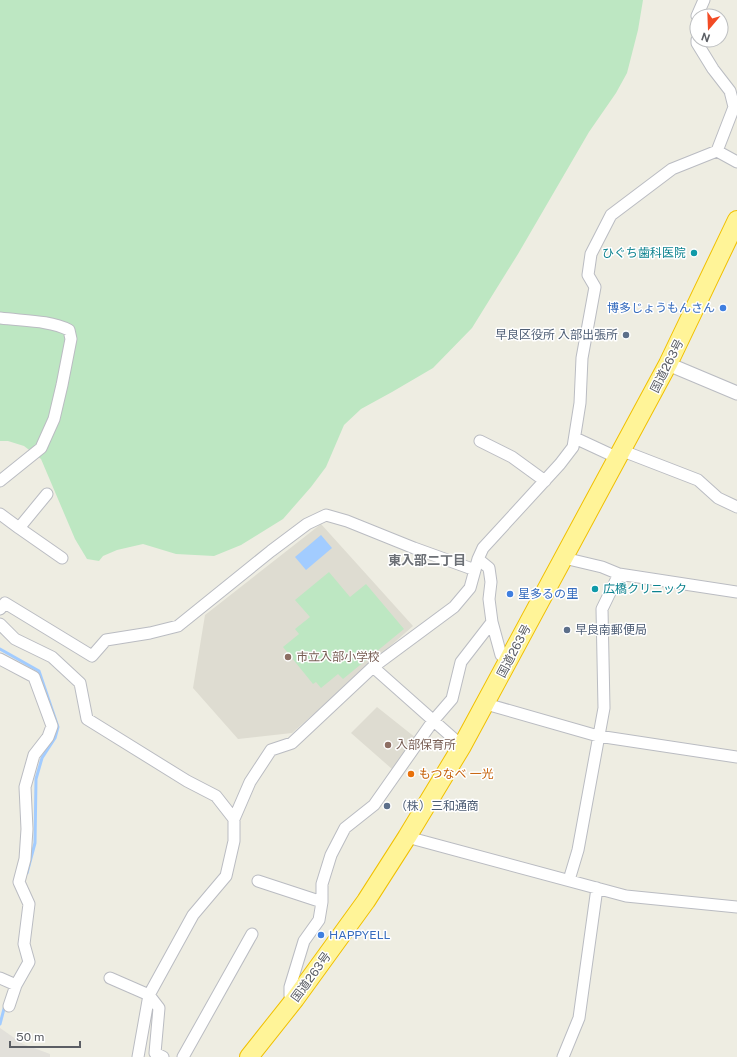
<svg xmlns="http://www.w3.org/2000/svg" width="737" height="1057" viewBox="0 0 737 1057" font-family="'Public Sans','Noto Sans JP',sans-serif">
  <style>
    .industrial { fill: #e2e0da }
    .education { fill: #dedcd1 }
    .green { fill: #bde7c2 }
    .water { fill: #a2ccff }
    .lines { fill: none; stroke-linecap: round; stroke-linejoin: round }
    .stream { stroke: #a2ccff; stroke-width: 3 }
    .minor-casing { stroke: #babcc2; stroke-width: 13 }
    .tertiary-casing { stroke: #babcc2; stroke-width: 15 }
    .trunk-casing { stroke: #f1c000; stroke-width: 20 }
    .minor { stroke: #fff; stroke-width: 11 }
    .tertiary { stroke: #fff; stroke-width: 13 }
    .trunk { stroke: #fff498; stroke-width: 18 }
    .culture-dot { fill: #0f9aa8; stroke: #fff; stroke-width: 1.5 }
    .shop-dot { fill: #3f7fe0; stroke: #fff; stroke-width: 1.5 }
    .service-dot { fill: #5c6f8a; stroke: #fff; stroke-width: 1.5 }
    .education-dot { fill: #8d6e63; stroke: #fff; stroke-width: 1.5 }
    .food-dot { fill: #e8710a; stroke: #fff; stroke-width: 1.5 }
    .labels { text-anchor: middle; dominant-baseline: central; stroke-width: 3; stroke-linejoin: round; paint-order: stroke }
    .culture-label { font-size: 12px; fill: #0d838f; stroke: #fff; text-anchor: end }
    .shop-label { font-size: 12px; fill: #366cbe; stroke: #fff; text-anchor: start }
    .service-label { font-size: 12px; fill: #4e5e75; stroke: #fff; text-anchor: start }
    .street-label { font-size: 12px; fill: #5b5e64; stroke: #fff }
    .education-label { font-size: 12px; fill: #785e54; stroke: #fff; text-anchor: start }
    .food-label { font-size: 12px; fill: #c56008; stroke: #fff; text-anchor: start }
    .neighbourhood-label { font-size: 13px; font-weight: bold; fill: #6c7076; stroke: #fff }
  </style>
  <rect width="100%" height="100%" fill="#eeede2"/>
  <path class="industrial" d="M0,1028L23,1044L50,1054V1057H0Z"/>
  <path class="education" d="M321,524L413,626L292,733L238,739L193,688L205,615Z
    M377,707L416,738L392,769L351,733Z"/>
  <path class="green" d="M0,0H643L638,30L627,73L616,93L589,132L518,254L472,328L433,368L392,392L361,409L344,425L326,467L311,487L283,519L241,545L214,556L176,554L143,544L117,550L103,556L99,561L87,559L75,539L41,459L24,446L8,441H0Z
    M329,572L350,597L366,584L404,629L343,679L338,674L321,688L316,682L313,684L283,647L299,634L295,629L310,617L295,600Z"/>
  <path class="water" d="M321,535L332,548L306,570L295,557Z"/>
  <g class="lines">
    <path class="stream" d="M0,649L39,671L58,727L55,738L42,758L36,779L35,843L27,873
      M0,1024L5,1005"/>
    <g class="minor-casing">
      <path id="minor" d="M697,16L704,0
        M717,151L737,162
        M0,318C22,321 49,320 69,330L71,339L62,385L54,419L41,448L0,481
        M575,438L618,458
        M480,441L512,457L545,481
        M623,451L698,480L718,498L737,507
        M0,514L19,528L47,494
        M19,528L62,558
        M564,558L602,567L619,574L737,592
        M478,559L489,568L491,582L489,599L492,622L501,655L509,660
        M0,609L5,603L92,656L106,640L150,633L178,626L271,551L307,524L326,515L347,521L414,548L475,570
        M0,624L15,639L52,657L80,683L87,719L187,781L216,796L234,819
        M0,659L34,677L52,726L48,737L34,755L25,787L27,829L25,859L19,882L29,904L24,944L29,962L16,985L9,1006
        M373,667L462,746
        M486,704L598,736L737,757
        M407,837L626,896L737,907
        M569,880L578,850L604,708L602,609L619,574
        M258,881L322,902
        M0,978L16,985
        M110,978L149,995L159,1008L155,1053L163,1057
        M295,999L290,996V987L304,941L319,920L322,902V884L331,855L345,828L374,805L433,721L452,699L461,662L492,622
        M138,1057L149,995L193,915L226,876L234,841V819L250,782L271,750L292,743L373,667L454,607L470,588L478,559L483,548L560,464L573,447L580,403L582,358L595,287L588,275L591,254L611,215L672,169L717,151L734,107L730,91L713,69L697,43V40
        M183,1057L252,934
        M563,1057L579,1018L597,888"/>
    </g>
    <g class="tertiary-casing">
      <path id="tertiary" d="M668,364L737,393"/>
    </g>
    <g class="trunk-casing">
      <path id="trunk" d="M249,1057L295,999L366,901L407,837L462,746L668,364L737,220"/>
    </g>
    <use href="#minor" class="minor"/>
    <use href="#tertiary" class="tertiary"/>
    <use href="#trunk" class="trunk"/>
  </g>
  <g class="culture-dot">
    <circle cx="694" cy="253" r="4"/>
    <circle cx="595" cy="589" r="4"/>
  </g>
  <g class="shop-dot">
    <circle cx="723" cy="308" r="4"/>
    <circle cx="510" cy="594" r="4"/>
    <circle cx="321" cy="935" r="4"/>
  </g>
  <g class="service-dot">
    <circle cx="626" cy="335" r="4"/>
    <circle cx="567" cy="630" r="4"/>
    <circle cx="387" cy="806" r="4"/>
  </g>
  <g class="education-dot">
    <circle cx="288" cy="657" r="4"/>
    <circle cx="388" cy="745" r="4"/>
  </g>
  <circle class="food-dot" cx="411" cy="774" r="4"/>
  <g class="labels">
    <g class="culture-label">
      <text x="686" y="253">ひぐち歯科医院</text>
      <text x="603" y="589" text-anchor="start">広橋クリニック</text>
    </g>
    <g class="shop-label">
      <text x="715" y="308" text-anchor="end">博多じょうもんさん</text>
      <text x="518" y="594">星多るの里</text>
      <text x="329" y="935">HAPPYELL</text>
    </g>
    <g class="service-label">
      <text x="618" y="335" text-anchor="end">早良区役所 入部出張所</text>
      <text x="575" y="630">早良南郵便局</text>
      <text x="395" y="806">（株）三和通商</text>
    </g>
    <g class="street-label">
      <text transform="translate(667 366) rotate(-63)">国道263号</text>
      <text transform="translate(514 651) rotate(-62)">国道263号</text>
      <text transform="translate(311 977) rotate(-54)">国道263号</text>
    </g>
    <g class="education-label">
      <text x="296" y="657">市立入部小学校</text>
      <text x="396" y="745">入部保育所</text>
    </g>
    <g class="food-label">
      <text x="419" y="774">もつなべ 一光</text>
    </g>
    <g class="neighbourhood-label">
      <text x="427" y="560">東入部二丁目</text>
    </g>
  </g>
  <g transform="translate(709 28) rotate(199)"><circle r="19" fill="#ffffff" stroke="#bdbfc1"/>
  <path d="M0-3L7 15L0 10L-7 15Z" fill="#f24b25"/>
  <text y="-6" font-size="11" font-weight="bold" text-anchor="middle" fill="#5b5e64">N</text>
  </g>
  <path d="M10 1041v6h70v-6" fill="none" stroke="#5b5e64" stroke-width="2"/>
  <text x="16" y="1041" font-size="12" fill="#5b5e64" stroke="#ffffff" stroke-width="3" paint-order="stroke">50 m</text>
</svg>
